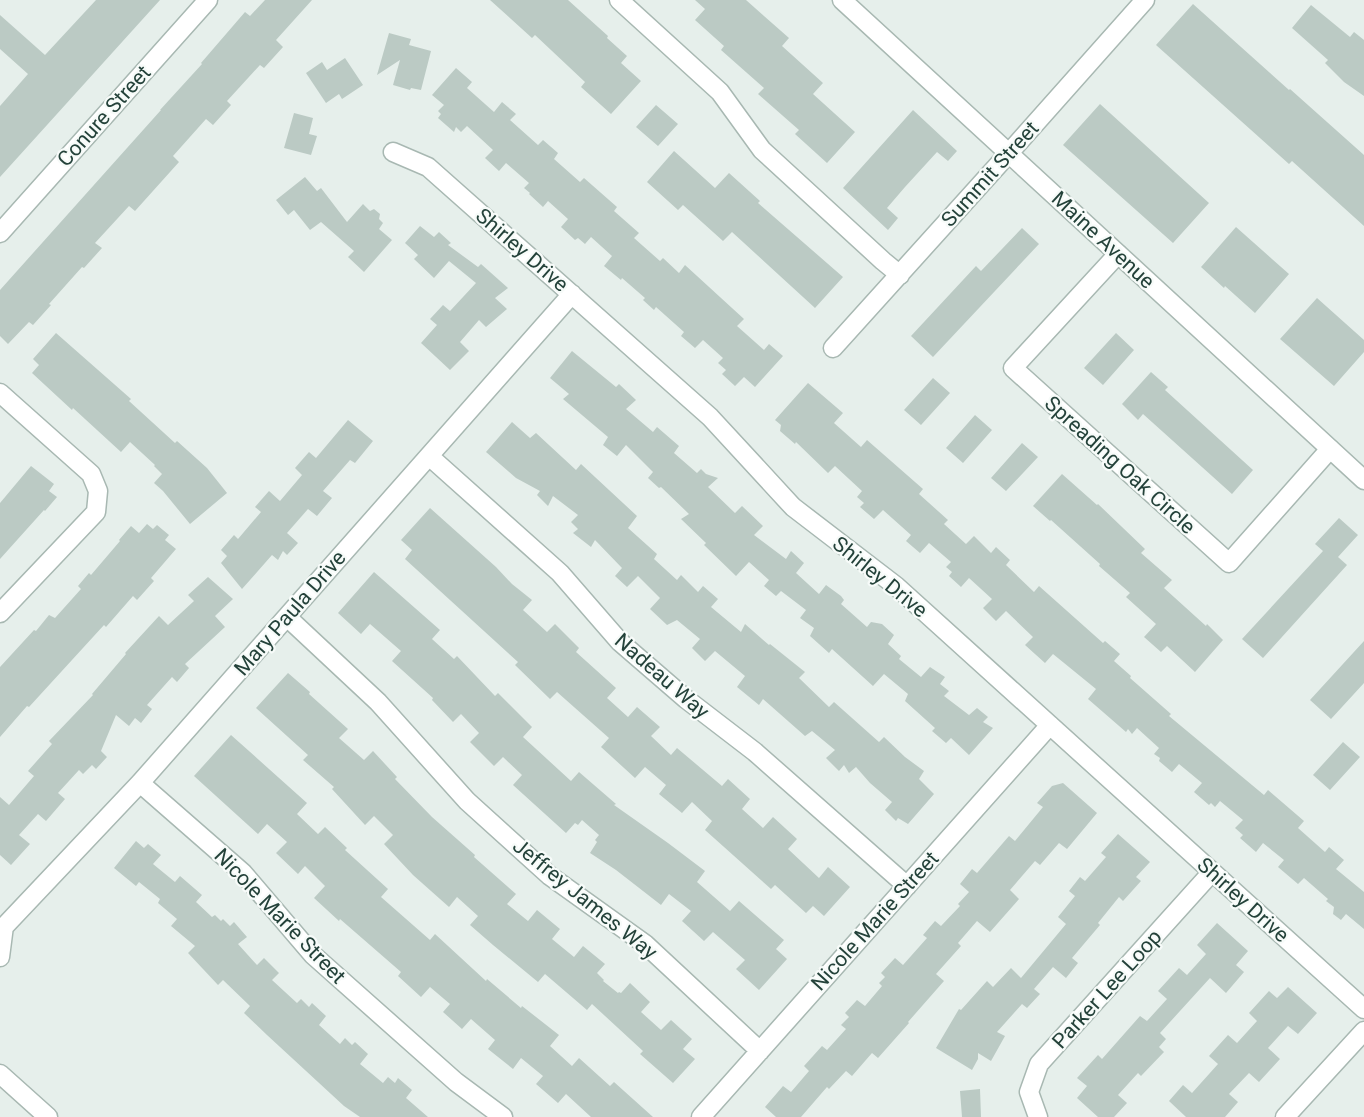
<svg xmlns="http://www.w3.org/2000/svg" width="1364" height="1117" viewBox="0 0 1364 1117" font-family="Roboto,sans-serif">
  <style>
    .building { fill: #bbcac4 }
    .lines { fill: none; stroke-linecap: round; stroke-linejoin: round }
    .minor-casing { stroke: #a8b8b2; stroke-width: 21 }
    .tertiary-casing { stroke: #a8b8b2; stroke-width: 21 }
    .minor { stroke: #fff; stroke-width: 18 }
    .tertiary { stroke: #fff; stroke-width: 18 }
    .labels { text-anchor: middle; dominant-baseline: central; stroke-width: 4.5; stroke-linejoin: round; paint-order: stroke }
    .street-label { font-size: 21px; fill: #24423a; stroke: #f7fbf9 }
  </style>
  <rect width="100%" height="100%" fill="#e6efeb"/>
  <path class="building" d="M96,0H160L0,177V106L28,74L0,49V15L45,55Z
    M265,0H312L276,40L283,47L264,68L260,65L227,101L231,105L213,125L206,119L173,156L179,162L135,211L129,206L95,243L102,248L84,268L82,267L49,304L51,305L33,325L29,322L8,344L0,336V290L161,110H160L202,64L201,63L245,12L250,16Z
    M490,0H568L608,36L607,38L627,56L621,63L641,81L611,114L581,87L585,82L535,35L532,38Z
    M695,0H746L789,38L782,46L823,83L813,94L855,132L827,163L795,134L799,130L758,94L764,88L721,50L724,46L695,20L705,9Z
    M1193,4L1289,90L1290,89L1364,155V226L1292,161L1289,164L1156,45Z
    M1311,5L1350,37L1354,32L1364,40V96L1344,82L1325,63L1328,60L1292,28Z
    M389,33L411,39L409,45L431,51L421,90L411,88L410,90L393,85L400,60L377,75Z
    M345,58L363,85L342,99L339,94L326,103L306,73L322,62L327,70Z
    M456,68L472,82L467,88L494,112L502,102L516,114L510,120L538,145L543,140L558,153L554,159L580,182L584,178L617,207L614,211L639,233L634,238L660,261L663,258L679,273L685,265L744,319L737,326L764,350L769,344L783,356L755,387L744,377L735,386L722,374L726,370L718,363L723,358L703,340L695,348L681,336L684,332L656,307L654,310L643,300L645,298L622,278L621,280L604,266L612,256L591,237L585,244L578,238L575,240L561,227L568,219L548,201L543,207L529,194L530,193L524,188L529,183L506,163L499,171L485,158L493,150L467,126L461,132L456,127L454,132L438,118L441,114L438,111L444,105L432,95Z
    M1100,104L1209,203L1173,243L1063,145Z
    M656,105L678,124L658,146L636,127Z
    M913,110L957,151L948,161L937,152L905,187L887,208L898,218L888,230L843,188Z
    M294,113L313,118L309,134L317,136L311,155L284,148Z
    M674,151L715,188L729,173L760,201L758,203L843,277L815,308L732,232L723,241L683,205L678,210L647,182Z
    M305,177L317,191L321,188L347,222L363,204L370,211L374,209L380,214L379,219L383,223L379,229L392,240L364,272L348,257L354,251L321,222L310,230L294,210L288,215L276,200Z
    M420,226L434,237L439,232L451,243L448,245L478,267L481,264L508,288L495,298L507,309L486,327L479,320L460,342L469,351L450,370L421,343L437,325L430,319L443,305L450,311L476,283L449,261L434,278L414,259L418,255L405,243Z
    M1236,227L1289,274L1255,313L1225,286L1224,288L1201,267Z
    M1022,228L1039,244L933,357L911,336L976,266L981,271Z
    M1317,298L1364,340V352L1334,386L1280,339Z
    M56,333L131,399L129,401L175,443L177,441L207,468L227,493L190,524L163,491L154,483L162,474L154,466L155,465L130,442L121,452L73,408L72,410L32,373L39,365L33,359Z
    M1116,333L1134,350L1103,385L1084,368Z
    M572,351L616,387L619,384L636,400L626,409L653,432L657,427L679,446L674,453L697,473L701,469L706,474L718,478L708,487L735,513L742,506L763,526L754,535L786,559L791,551L804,563L796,573L819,594L826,585L841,596L844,600L841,604L867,627L871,622L882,624L894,635L888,644L901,656L899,659L921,677L930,667L945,677L940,684L949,691L944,696L969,715L977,708L988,717L983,722L993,728L969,755L951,738L946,743L932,731L935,728L905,701L908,694L884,674L873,686L832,649L829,653L810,636L814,628L800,618L806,610L781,591L776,596L764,586L769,580L749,562L736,576L704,545L706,543L681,519L689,514L661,487L659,488L648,478L653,472L626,445L617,456L603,445L608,437L563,399L569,394L550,378Z
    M1151,372L1168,387L1165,390L1253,470L1232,494L1143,414L1138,420L1122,404Z
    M933,378L950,393L921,425L904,410Z
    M808,383L843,413L834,423L861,447L867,440L923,489L919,494L948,520L944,524L966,544L974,536L991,553L996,547L1010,560L1006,565L1034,592L1039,586L1103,643L1105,641L1120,654L1114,661L1131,676L1130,678L1171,714L1169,716L1264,795L1268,790L1304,821L1298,828L1325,852L1329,847L1344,860L1336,869L1364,892V929L1346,914L1341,920L1333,914L1334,907L1326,901L1328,899L1304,878L1298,884L1278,867L1284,860L1263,843L1256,852L1240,838L1243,835L1235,828L1243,820L1220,801L1215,807L1211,803L1209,805L1194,792L1202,783L1179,764L1172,772L1159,761L1160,758L1154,754L1159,748L1137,728L1132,734L1128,729L1126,732L1088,699L1096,689L1053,654L1045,663L1025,645L1033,637L1006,611L996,621L983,608L992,599L969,578L961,587L949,576L952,572L946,567L951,562L929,543L920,553L906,541L911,535L883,510L874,519L860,507L864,503L857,497L862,491L835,466L828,473L796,442L795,444L780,431L781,425L775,420Z
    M975,415L992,430L963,463L946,448Z
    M348,420L373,441L355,463L350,460L323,491L332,498L317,516L308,509L287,533L298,543L287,555L283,551L278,560L272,555L242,589L221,563L227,556L221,550L234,535L238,539L261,512L255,507L269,491L280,501L302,475L295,468L309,452L316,458Z
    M512,422L530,438L536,433L576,470L581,464L637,516L628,528L657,554L654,559L677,580L681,575L698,592L703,586L718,599L711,607L741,632L745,624L769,645L770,644L805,672L799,678L829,707L834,702L879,742L884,737L905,757L924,771L919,779L934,794L908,824L898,818L896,821L885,810L892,802L870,783L856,767L849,773L844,765L839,771L826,758L835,750L812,731L805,736L763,699L759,705L737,687L745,676L715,651L705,661L692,648L700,639L677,620L667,625L650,609L660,598L638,576L627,587L615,576L622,568L595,540L591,547L573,533L578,529L571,522L578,515L553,496L548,506L537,495L540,491L516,478L486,452Z
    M1022,443L1038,457L1006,491L991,478Z
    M31,466L54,484L49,491L57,497L45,511L44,510L0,559V503Z
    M1062,474L1097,505L1098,504L1145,549L1141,553L1172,580L1164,588L1206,626L1207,624L1223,640L1195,672L1167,646L1161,652L1144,637L1156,624L1126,597L1130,593L1099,566L1100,564L1051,520L1050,521L1033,506Z
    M430,508L496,567L512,584L532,600L523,610L547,632L555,624L579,648L576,652L616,688L607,698L628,717L637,707L660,727L651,736L671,755L677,748L722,786L728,779L750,799L742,809L763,828L773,817L797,839L788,849L819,878L828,867L850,887L824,916L813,906L806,913L775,885L771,889L705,830L712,821L692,802L682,813L659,794L666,785L645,767L635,778L601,747L609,738L557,692L550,699L515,665L518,662L405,559L412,550L401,540Z
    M1339,518L1358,535L1338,557L1347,565L1263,658L1242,639L1323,551L1315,544Z
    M147,524L153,529L157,525L169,535L165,540L176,549L151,578L154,581L137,600L133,596L106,627L104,625L29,707L27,706L0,737V667L34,630L36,631L49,615L55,618L81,589L78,586L89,573L91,575L120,541L119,540L131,526L139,533Z
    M374,572L440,630L432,639L454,659L457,656L495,696L498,693L532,727L523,737L571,781L579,772L616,804L614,805L668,843L705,871L697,882L730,911L739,901L784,940L776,949L787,959L759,990L736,969L745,960L713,932L704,941L682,921L691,911L669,894L661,905L616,870L590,853L597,842L595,840L599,835L582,820L578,825L575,823L566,833L513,785L522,775L503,757L494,766L470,742L479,733L461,714L453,722L432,700L433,698L392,661L401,651L370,624L361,634L338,613Z
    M208,577L233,599L215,616L225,627L185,664L189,668L177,682L172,677L147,705L152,709L141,723L135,718L129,726L116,715L101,751L107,757L96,769L92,765L83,774L79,770L58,793L65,799L46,821L38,814L19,835L30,844L11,865L0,855V797L9,805L34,776L28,771L52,744L49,741L93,695L92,694L126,654L125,653L159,616L168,625L194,601L188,595Z
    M1364,641V683L1331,719L1310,700Z
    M288,673L310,692L309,694L348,729L339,738L364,760L373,751L397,777L395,779L432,817L475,855L474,857L516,894L507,904L528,921L537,910L560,929L552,939L574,957L583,946L605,964L597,973L604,980L603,981L618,993L619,992L621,993L630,983L650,1002L641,1012L661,1030L671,1020L692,1039L683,1049L695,1059L673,1083L640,1054L643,1051L592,1004L587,1010L545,974L538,982L493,945L470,925L478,916L457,897L449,907L413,875L384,844L393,835L374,816L365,825L332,789L334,787L303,760L308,755L256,708Z
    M231,735L307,803L297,814L318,834L325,827L347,848L345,850L388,889L381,897L430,940L435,934L486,981L487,979L521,1008L522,1006L559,1035L550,1046L572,1066L579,1058L610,1086L614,1082L653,1117H591L566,1094L558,1103L536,1084L543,1076L521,1058L513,1069L488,1049L495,1040L471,1019L462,1029L443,1012L450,1004L430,987L421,997L398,976L401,972L340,919L339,921L314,898L325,886L305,866L298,874L276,853L287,842L267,824L258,834L194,776Z
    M1343,742L1360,757L1330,790L1313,775Z
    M1063,783L1097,813L1067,849L1059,843L1040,865L1035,861L1010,890L1019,899L990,932L977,921L958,943L961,946L936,974L944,981L908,1022L909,1023L878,1058L872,1053L852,1076L846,1071L829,1089L827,1087L801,1117H776L765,1107L783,1086L791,1092L809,1071L804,1066L822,1046L827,1050L846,1029L841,1025L849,1017L845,1013L857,1000L865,1006L882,986L879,983L885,977L881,973L895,958L903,965L927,938L923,935L935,921L941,926L960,906L958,904L969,892L960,884L972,869L977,873L1009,836L1015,841L1043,807L1037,803L1052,786Z
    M1118,834L1150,862L1136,877L1141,881L1123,901L1119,897L1098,923L1100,925L1072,958L1078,963L1066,978L1053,967L1034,989L1040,994L1027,1008L1022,1004L997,1032L1005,1036L991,1061L978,1053V1059L972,1070L936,1048L959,1009L961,1010L987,981L993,987L1011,968L1021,978L1066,924L1058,917L1075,896L1069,891L1080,877L1085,881L1106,857L1101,853Z
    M136,841L144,848L148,844L161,855L153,864L175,882L180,876L202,895L196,902L212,917L215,915L221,921L223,919L230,926L234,922L247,937L238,944L257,965L264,958L279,973L272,980L297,1003L301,999L309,1007L312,1003L326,1016L319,1025L340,1044L345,1038L352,1045L355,1042L368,1054L360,1064L383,1083L388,1077L395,1083L398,1078L412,1090L406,1098L428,1117H360L344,1106L267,1035L244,1013L250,1006L223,980L218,985L188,953L195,946L171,926L177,919L158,903L160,899L139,882L136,886L114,868Z
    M1217,923L1248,951L1236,965L1244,972L1226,993L1210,978L1160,1033L1166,1039L1159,1047L1164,1052L1141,1076L1138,1073L1118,1095L1127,1103L1114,1117H1098L1077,1098L1087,1086L1077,1078L1098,1055L1102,1059L1140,1016L1147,1021L1167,999L1158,991L1179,968L1187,975L1206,954L1197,945Z
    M1288,987L1317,1013L1298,1034L1288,1026L1268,1048L1280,1059L1259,1082L1249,1073L1229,1094L1238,1102L1225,1117H1186L1169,1101L1183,1085L1192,1093L1218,1064L1209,1056L1228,1035L1237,1043L1257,1021L1249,1013L1269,991L1277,998Z
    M980,1089L981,1117H962L960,1091Z"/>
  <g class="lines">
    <g class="minor-casing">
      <path id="minor" d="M619,0L720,92L762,150L883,261L900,275
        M393,152L428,167L710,417L793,507L896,586L1364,1009
        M0,233L208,0
        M1118,254L1013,368L1229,563L1330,449
        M833,348L1009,153
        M0,393L91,474L98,491L96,512L0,613
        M429,456L560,573L620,642L686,699L755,752L907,886
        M287,617L378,702L467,801L550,876L645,944L760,1051
        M140,783L243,873L313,955L456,1082L503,1117
        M0,931L140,783L572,294
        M0,957L4,926
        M701,1117L1050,725
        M1038,1117L1029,1092L1039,1064L1212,872
        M1285,1117L1364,1031"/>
    </g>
    <g class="tertiary-casing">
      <path id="tertiary" d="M842,0L1364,480
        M1009,153L1145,0
        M0,1074L48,1117"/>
    </g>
    <use href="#minor" class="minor"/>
    <use href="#tertiary" class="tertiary"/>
  </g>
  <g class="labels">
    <g class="street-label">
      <text transform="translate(104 116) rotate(-48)">Conure Street</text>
      <text transform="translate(990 174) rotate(-48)">Summit Street</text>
      <text transform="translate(1103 240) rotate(43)">Maine Avenue</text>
      <text transform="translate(522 250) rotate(41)">Shirley Drive</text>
      <text transform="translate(1120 465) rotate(42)">Spreading Oak Circle</text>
      <text transform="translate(880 577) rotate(39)">Shirley Drive</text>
      <text transform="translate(290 613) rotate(-49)">Mary Paula Drive</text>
      <text transform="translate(662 676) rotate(41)">Nadeau Way</text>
      <text transform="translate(585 899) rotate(39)">Jeffrey James Way</text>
      <text transform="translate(1243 900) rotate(42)">Shirley Drive</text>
      <text transform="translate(280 916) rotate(46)">Nicole Marie Street</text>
      <text transform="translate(875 921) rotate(-48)">Nicole Marie Street</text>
      <text transform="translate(1107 989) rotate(-48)">Parker Lee Loop</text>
    </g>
  </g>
</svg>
